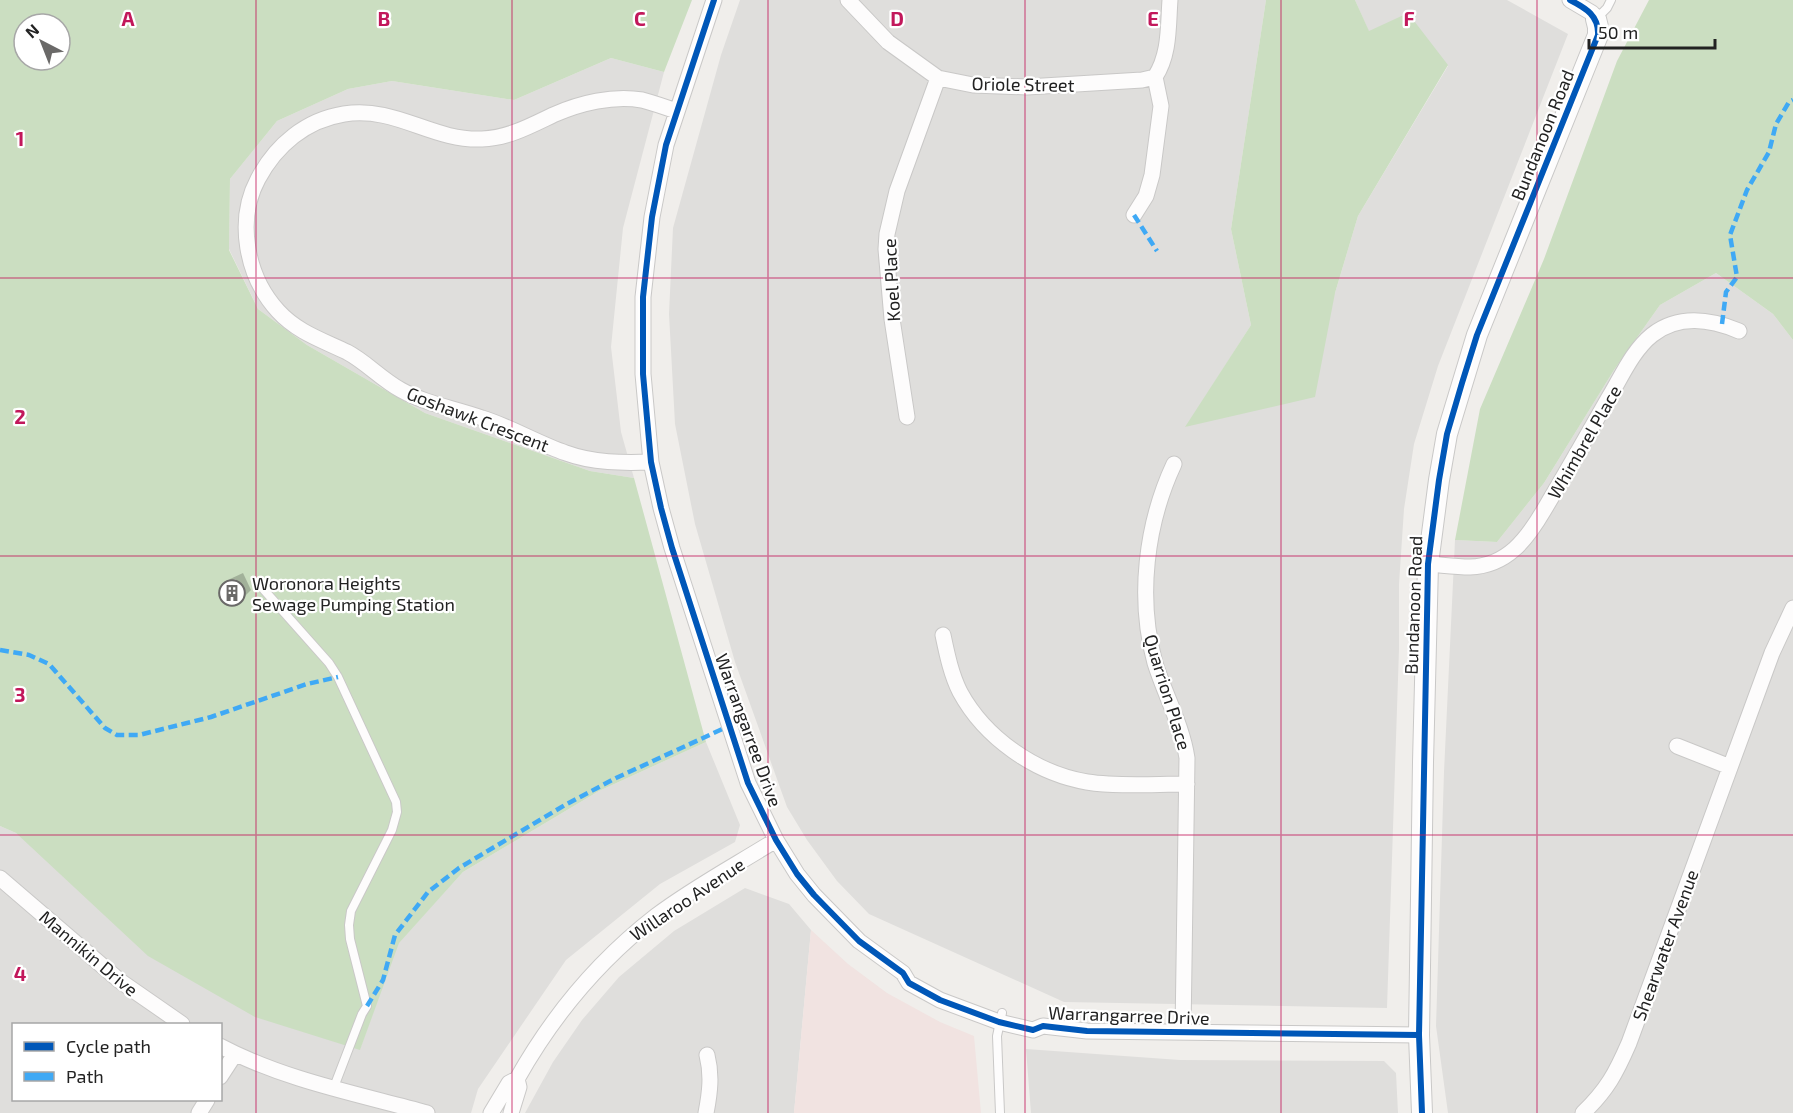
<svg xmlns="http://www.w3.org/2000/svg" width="1793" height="1113" viewBox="0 0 1793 1113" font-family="'Exo 2',sans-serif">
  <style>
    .residential { fill: #dfdedc; fill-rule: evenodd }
    .commercial { fill: #f1e3e1 }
    .forest { fill: #cbdec1; fill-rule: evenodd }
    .shadow { fill: #0003 }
    .building { fill: #d7d4d2; stroke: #d3d0cc; stroke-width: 1.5 }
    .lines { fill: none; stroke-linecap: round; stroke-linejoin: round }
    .service-casing { stroke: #c9c8c7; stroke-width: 10 }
    .minor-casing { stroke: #c9c8c7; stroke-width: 17 }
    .tertiary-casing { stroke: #c9c8c7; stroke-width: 22 }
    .service { stroke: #fdfcfc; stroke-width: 8 }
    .minor { stroke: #fdfcfc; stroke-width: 15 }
    .tertiary { stroke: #fdfcfc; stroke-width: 20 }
    .quiet { stroke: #3fa9f5; stroke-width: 4.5; stroke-dasharray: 9 4.5; stroke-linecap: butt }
    .cycleway-casing { stroke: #fff; stroke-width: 10 }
    .cycleway { stroke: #0057b8; stroke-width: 6 }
    .grid { fill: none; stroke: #c2185b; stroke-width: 1.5; stroke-opacity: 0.55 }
    .labels { text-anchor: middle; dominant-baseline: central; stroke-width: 4.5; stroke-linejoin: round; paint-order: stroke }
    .street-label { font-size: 18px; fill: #222; stroke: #fff }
    .poi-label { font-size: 18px; fill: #222; stroke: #fff; text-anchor: start }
    .grid-label { font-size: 20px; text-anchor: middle; font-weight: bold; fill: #c2185b; stroke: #fff; stroke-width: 4.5; stroke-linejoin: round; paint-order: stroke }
  </style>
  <rect width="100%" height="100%" fill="#f0eeeb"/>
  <path class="residential" d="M740,0H1266L1231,229L1251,325L1186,427L1335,293L1358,216L1448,66L1369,32L1355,0H1507L1568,34L1438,366L1414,444L1404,509L1399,584V649L1387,1008L1064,1002L869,914L837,881L807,840L787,807L735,662L695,524L675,424L669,314L673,228L721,55Z
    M611,58L664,72L623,228L611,347L621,432L634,478L590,471L425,413L307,345L258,309L229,249L230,179L277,121L348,89L392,81L514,100Z
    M1716,273L1773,314L1793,340V1113H1448L1436,1026L1444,772L1455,540L1497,542L1544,483L1614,370L1660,305Z
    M706,742L740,825L735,842L660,884L566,960L478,1089L471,1113H0V826L16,833L360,1049L398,943L463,872L599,791ZM14,1024H220V1100H14Z
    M745,888L789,904L811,930L794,1113H525L553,1062L582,1020L619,977L674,931Z
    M1026,1049L1180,1060L1384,1061L1396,1073L1398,1113H1031Z"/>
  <path class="commercial" d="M811,930L848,964L887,993L940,1022L974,1036L981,1113H794Z"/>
  <path class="forest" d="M0,0H692L664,72L611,58L514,100L392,81L348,89L277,121L230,179L229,250L258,309L307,345L425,413L590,471L634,478L706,742L599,791L463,872L399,943L360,1050L255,1017L148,956L16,833L0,826ZM24,24H60V60H24Z
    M1266,0H1355L1369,31L1408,13L1448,65L1358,216L1335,293L1315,397L1185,427L1251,325L1231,229Z
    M1649,0H1793V340L1773,314L1716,273L1660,305L1614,370L1544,483L1497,542L1455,540L1480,409L1544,259L1617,61Z"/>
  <path class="shadow" d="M243,573L251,590L243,598L223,587L230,579Z"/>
  <path class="building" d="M235,580L244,599L230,606L221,587Z"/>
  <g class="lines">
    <g class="service-casing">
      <path id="service" d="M1597,18L1607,8L1611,0
        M257,582L329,663L338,677L396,802L397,812L392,830L351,911L349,925L350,939L367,1006L362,1014L334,1087
        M1000,1113L997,1036L1002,1013"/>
    </g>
    <g class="minor-casing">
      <path id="minor" d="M714,0L666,145L652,217L643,297V374L651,462L661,508L672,548L748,783L776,840L797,874L814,895L859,941L903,973L909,983L940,1000L999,1022L1033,1030L1043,1026L1087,1031L1419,1035
        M848,0L888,42L938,78L973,85L1027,87L1142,80L1155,77
        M1570,0L1592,13L1596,19
        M1134,215L1146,196L1152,175L1161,106L1155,77C1170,54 1168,26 1170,0
        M907,417L892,319L886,249L887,234L897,191L938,78
        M651,462C623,463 593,463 566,453C537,443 511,427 482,418C454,408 426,404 401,390C381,379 366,362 347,352C322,340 297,332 278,311C246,276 236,220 258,179C276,145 306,120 344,114C397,106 431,141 482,139C508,138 530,126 553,115C580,103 613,95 642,100C653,103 665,107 676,111
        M1174,464C1146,524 1137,598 1155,663C1165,695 1182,725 1187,758L1183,1032
        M1428,564C1442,565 1456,567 1470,567C1507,566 1527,539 1544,510C1566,473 1587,436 1608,399C1621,378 1632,351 1652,335C1679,314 1710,319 1739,331
        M943,635C947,654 951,674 960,692C985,738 1035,773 1087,782C1119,787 1154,784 1187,784
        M1677,746L1730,767
        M0,878L120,981L182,1024
        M220,1046C284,1080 358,1094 427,1113
        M220,1077L235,1054
        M199,1113L207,1100
        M491,1113L509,1083L517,1079C553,1015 598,961 656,916C693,888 736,865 776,840
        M511,1113L519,1087L517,1079
        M706,1113C710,1092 712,1075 707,1055
        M1583,1113C1607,1090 1616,1073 1629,1043L1772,653L1793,608"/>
    </g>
    <g class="tertiary-casing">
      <path id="tertiary" d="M1422,1113L1419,1035L1423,762L1428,564L1439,480L1447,434L1477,335L1598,35V27L1596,19"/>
    </g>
    <use href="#service" class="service"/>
    <use href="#minor" class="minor"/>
    <use href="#tertiary" class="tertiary"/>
    <path class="quiet" d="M1134,215L1157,251
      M1722,324L1726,292L1737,277L1730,235L1747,190L1769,152L1776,124L1789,102L1793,100
      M0,650L29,655L49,664L105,728L117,735H139L211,717L307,684L338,677
      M367,1006L383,980L395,935L428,892L459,868L565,805L616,778L729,726"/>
    <g class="cycleway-casing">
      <path id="cycleway" d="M714,0L666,145L652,217L643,297V374L651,462L661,508L672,548L748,783L776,840L797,874L814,895L859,941L903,973L909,983L940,1000L999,1022L1033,1030L1043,1026L1087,1031L1419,1035
        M1422,1113L1419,1035L1428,564L1439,480L1447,434L1462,383L1477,335L1598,35C1599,16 1586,8 1570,0"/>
    </g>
    <use href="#cycleway" class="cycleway"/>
  </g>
  <path class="grid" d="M256,0V1113M512,0V1113M768,0V1113M1025,0V1113M1281,0V1113M1537,0V1113M0,278H1793M0,556H1793M0,835H1793"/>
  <defs>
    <g id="building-ring" transform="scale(1.35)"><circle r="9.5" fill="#fff" stroke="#6a6968" stroke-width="1.5"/><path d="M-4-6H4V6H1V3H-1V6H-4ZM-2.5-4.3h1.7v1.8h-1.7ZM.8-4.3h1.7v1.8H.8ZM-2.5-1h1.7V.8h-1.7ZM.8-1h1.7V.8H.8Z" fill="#6a6968"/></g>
  </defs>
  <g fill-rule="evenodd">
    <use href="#building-ring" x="232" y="593"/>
  </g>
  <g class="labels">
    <g class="street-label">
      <text transform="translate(1023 84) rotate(1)">Oriole Street</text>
      <text transform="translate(1542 135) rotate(-68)">Bundanoon Road</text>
      <text transform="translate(891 280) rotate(-93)">Koel Place</text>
      <text transform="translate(478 419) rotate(21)">Goshawk Crescent</text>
      <text transform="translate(1584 442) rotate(-60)">Whimbrel Place</text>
      <text transform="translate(1413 605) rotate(-88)">Bundanoon Road</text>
      <text transform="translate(1168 692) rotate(73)">Quarrion Place</text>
      <text transform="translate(749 730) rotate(70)">Warrangarree Drive</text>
      <text transform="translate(687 899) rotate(-34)">Willaroo Avenue</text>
      <text transform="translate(1665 945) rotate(-70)">Shearwater Avenue</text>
      <text transform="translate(89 953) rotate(40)">Mannikin Drive</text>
      <text transform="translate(1129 1015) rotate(2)">Warrangarree Drive</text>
    </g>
    <g class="poi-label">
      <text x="252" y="583">Woronora Heights<tspan x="252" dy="21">Sewage Pumping Station</tspan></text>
    </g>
  </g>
  <g class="grid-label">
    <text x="128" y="26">A</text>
    <text x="384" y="26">B</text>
    <text x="640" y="26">C</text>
    <text x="897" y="26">D</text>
    <text x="1153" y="26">E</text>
    <text x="1409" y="26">F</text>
    <text x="20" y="146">1</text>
    <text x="20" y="424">2</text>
    <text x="20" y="702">3</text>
    <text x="20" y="981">4</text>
  </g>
  <rect x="12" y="1023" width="210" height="78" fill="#ffffff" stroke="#a7a7a7" stroke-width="1.5"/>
  <rect x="24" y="1042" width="30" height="9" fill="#0057b8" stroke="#a7a7a7" stroke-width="1.5"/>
  <text x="66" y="1053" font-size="18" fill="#222222">Cycle path</text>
  <rect x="24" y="1072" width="30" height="9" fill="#3fa9f5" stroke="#a7a7a7" stroke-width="1.5"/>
  <text x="66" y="1083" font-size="18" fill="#222222">Path</text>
  <g transform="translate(42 42) rotate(318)"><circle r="28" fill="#ffffff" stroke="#a7a7a7" stroke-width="1.5"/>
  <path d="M0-4.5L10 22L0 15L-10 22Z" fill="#6a6968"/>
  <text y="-9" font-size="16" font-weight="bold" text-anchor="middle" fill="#222222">N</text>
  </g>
  <path d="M1589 39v9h126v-9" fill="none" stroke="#222222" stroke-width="3"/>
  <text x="1598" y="39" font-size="18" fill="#222222" stroke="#ffffff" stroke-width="4.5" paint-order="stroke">50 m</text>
</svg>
